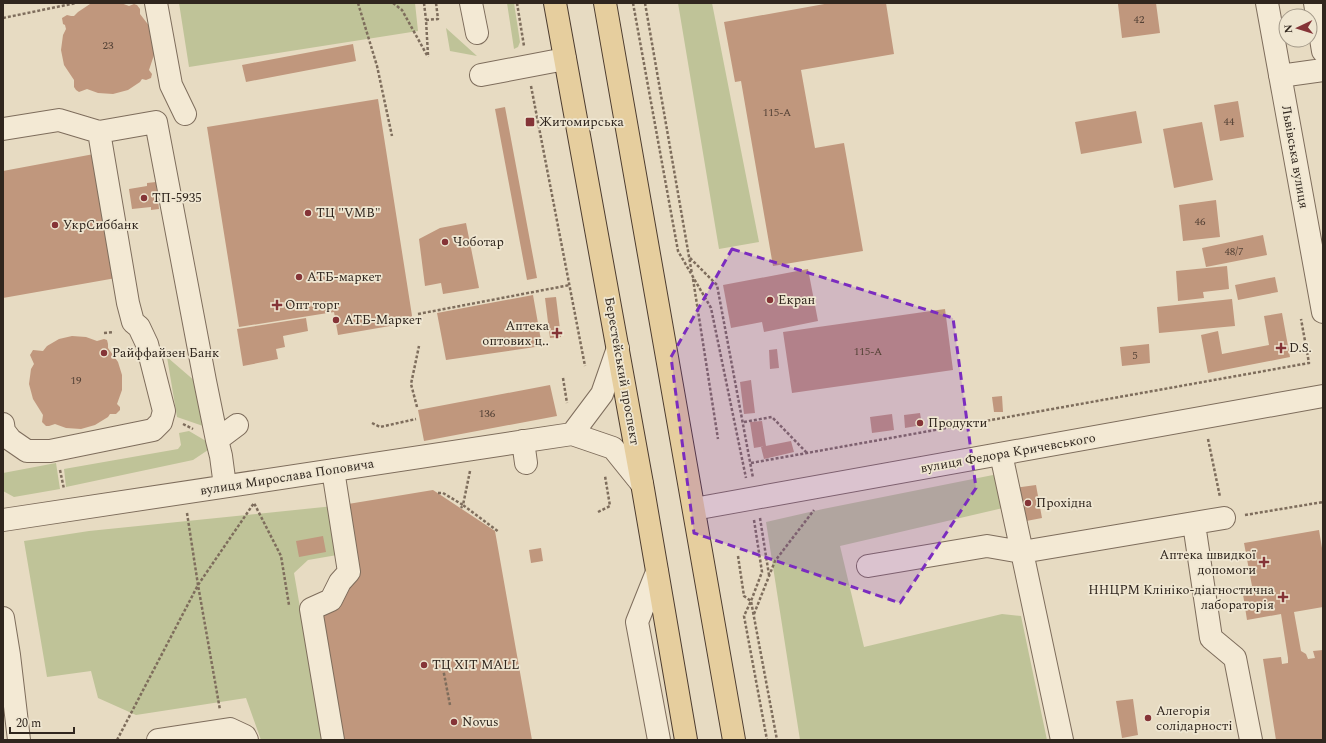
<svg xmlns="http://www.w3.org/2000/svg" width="1326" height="743" viewBox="0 0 1326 743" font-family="Spectral,serif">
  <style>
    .green { fill: #bfc398 }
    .building { fill: #c0977d }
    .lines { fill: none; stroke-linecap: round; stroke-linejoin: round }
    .minor-casing { stroke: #7e6d5c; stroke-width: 24 }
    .major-casing { stroke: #4d3c2f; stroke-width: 24 }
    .path { stroke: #7e6d5c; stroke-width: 2.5; stroke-dasharray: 3 2; stroke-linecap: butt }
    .minor { stroke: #f3e9d4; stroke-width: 22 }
    .major { stroke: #e6ce9e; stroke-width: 22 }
    .marked { fill: #7b2cbf; fill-opacity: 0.2; stroke: #7b2cbf; stroke-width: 3; stroke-dasharray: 8 5; stroke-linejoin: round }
    .poi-dot { fill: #853437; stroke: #efe6d1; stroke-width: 1.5 }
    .labels { text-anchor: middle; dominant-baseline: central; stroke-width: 3.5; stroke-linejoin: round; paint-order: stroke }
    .number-label { font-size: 11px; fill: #544236 }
    .poi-label { font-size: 13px; fill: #30261e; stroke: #efe6d1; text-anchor: start }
    .street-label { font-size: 13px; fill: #30261e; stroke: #efe6d1 }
  </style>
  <rect width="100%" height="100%" fill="#e7dbc2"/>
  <path class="green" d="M179,3H415L418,31L189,67Z
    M507,3H514L520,42L518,47L514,49Z
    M678,3H712L759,242L719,249Z
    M446,28L477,56L450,51Z
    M167,357L196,382L203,426L177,417Z
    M189,431L206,441L208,450L193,460L66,487L64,469L178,449L181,445L179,433Z
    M56,463L60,489L14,497L3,491V473Z
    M998,474L1003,508L840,546L864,647L1002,614L1021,616L1047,740H800L766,522L823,509Z
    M334,506L343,554L308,560L294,573L323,740H261L246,698L136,715L98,698L91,671L47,677L24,541L89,531Z"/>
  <path class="building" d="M96,3H121L129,6L134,4L137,5L140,9V14L150,27L154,40V55L149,70L152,74L151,78L146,80L142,79L140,82L128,90L113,94L98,93L87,89L79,92L76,90L74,87V80L64,65L61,50L63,35L66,29L65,25L63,24L62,18L67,15L71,16H74L78,12L90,4Z
    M830,3H886L894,54L801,70L815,148L844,143L863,251L773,266L741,81L735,82L724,22Z
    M1130,3H1156L1160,33L1122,38L1118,4Z
    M353,44L356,61L246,82L242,65Z
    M378,99L413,322L338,335L334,312L239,327L207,127Z
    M1238,101L1244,137L1220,141L1214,105Z
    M505,107L537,278L527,280L495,109Z
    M1136,111L1142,143L1081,154L1075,122Z
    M1202,122L1213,180L1174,188L1163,129Z
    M94,154L116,278L3,298V171Z
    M156,182L159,209L151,210V207L132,209L129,189L147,186V183Z
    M1216,200L1220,237L1183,241L1179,205Z
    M466,223L479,288L443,294L441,283L425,286L419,239L440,228Z
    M1263,235L1267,255L1206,267L1202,248Z
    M1227,266L1229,289L1203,292L1204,298L1178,301L1176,271Z
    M808,269L818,321L764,332L762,322L731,328L723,285Z
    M1275,277L1278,292L1238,300L1235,285Z
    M533,295L542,346L446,360L437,313Z
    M556,297L561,337L550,338L545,298Z
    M1232,299L1235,326L1159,333L1157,307Z
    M945,309L953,370L792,393L783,332Z
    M1282,313L1290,357L1208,373L1201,335L1218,331L1222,354L1269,345L1264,316Z
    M306,318L308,331L283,336L285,347L276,349L278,359L243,366L237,329Z
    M72,336L86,337L97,341L104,339L107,340L108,344V348L118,362L122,375V390L117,404L120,407V410L116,414H110L108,417L95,425L81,429L66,428L55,424L49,426H46L42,422L43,415L33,399L29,384L31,369L34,364L30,355L33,350L43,351L47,346L59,339Z
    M1149,344L1150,363L1122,366L1120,347Z
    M777,349L779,368L770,369L769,350Z
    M751,380L755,413L744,414L740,382Z
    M550,385L557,416L424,441L418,410Z
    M1002,396L1003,412H994L992,397Z
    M920,413L922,425L905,428L904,415Z
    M892,414L894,430L872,433L870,417Z
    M762,421L766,446L754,448L750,422Z
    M791,441L794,452L764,459L761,447Z
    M1036,485L1042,518L1021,522L1015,488Z
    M433,490L495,531L532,740H341L320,614L345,585L355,583L342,505Z
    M1319,530L1323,554V607L1294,612L1301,651L1306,654L1308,659L1315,658L1313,651L1323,650V740H1276L1263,659L1281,657L1282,664L1288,663V658L1281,614L1247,620L1242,588L1252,586L1244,543Z
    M323,536L326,552L299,557L296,541Z
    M541,548L543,561L531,563L529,550Z
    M1133,699L1138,735L1122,738L1116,701Z"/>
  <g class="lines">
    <g class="minor-casing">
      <path id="minor" d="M156,3L171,85L185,114
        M471,3L477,33
        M1267,3L1323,312
        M1315,3L1323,51
        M481,75L565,59
        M1280,76L1323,70
        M3,129L59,120L99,132L156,122L205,381L217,440L221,456L225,486
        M3,424L4,431L11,440L27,451H50L153,430L161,422L164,411L147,344L139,327L133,322L128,303L99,132
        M572,434L602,394L618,348
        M217,440L237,425
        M523,441L526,463
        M694,509L1323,396
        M3,520L572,434L613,448L642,484
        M1194,524L1211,638L1235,658L1251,740
        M868,566L987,546L1022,552L1001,454
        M657,572L637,622L659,740
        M3,618L9,655L19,740
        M158,740L230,729L245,736L247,740
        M333,740L311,609L331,600L340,582L349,572L333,470
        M1062,740L1022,552L1224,518"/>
    </g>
    <g class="major-casing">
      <path id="major" d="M555,3L643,489L686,740
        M605,3L734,740"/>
    </g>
    <path class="path" d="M358,3L377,66L392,136
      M393,3L402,10L428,57
      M424,3L426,20
      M517,3L524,46
      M633,3L678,251L711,308L746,478
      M645,3L692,274
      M3,18L76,3
      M428,55L426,20L438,19L436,3
      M531,86L585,366
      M690,258L717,285L753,478
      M693,279L718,439
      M418,314L570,285
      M104,333L114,332
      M113,351L119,350L126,352
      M563,378L567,403
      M417,407L411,384L419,346
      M744,422L772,417L807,453
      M372,423L380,427L416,419
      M183,424L193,429
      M1208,439L1220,497
      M751,463L1309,363L1301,319
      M60,470L64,489
      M470,471L463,505L499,532
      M438,493H443L463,505L461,508
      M598,512L610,506L605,476
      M187,513L198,585L220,710
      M1245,515L1323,502
      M760,518L769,575
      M754,520L762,572L751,601L744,616L767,740
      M738,556L744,596L751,601L777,740
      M754,614L775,561L814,510
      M441,658L450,705
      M117,740L198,585L254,503L281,556L289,605"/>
    <use href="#minor" class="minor"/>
    <use href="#major" class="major"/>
  </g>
  <path class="marked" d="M732,249L953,318L976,488L900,603L694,533L671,357Z"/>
  <g class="poi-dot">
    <rect x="525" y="117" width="10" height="10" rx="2"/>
    <circle cx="144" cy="198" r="4"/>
    <circle cx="308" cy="213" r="4"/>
    <circle cx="55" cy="225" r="4"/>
    <circle cx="445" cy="242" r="4"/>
    <circle cx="299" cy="277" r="4"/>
    <circle cx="770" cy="300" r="4"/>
    <path d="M275 299h4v4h4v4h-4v4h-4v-4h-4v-4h4z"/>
    <circle cx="336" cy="320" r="4"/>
    <path d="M555 327h4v4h4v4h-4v4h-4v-4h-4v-4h4z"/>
    <path d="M1279 342h4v4h4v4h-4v4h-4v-4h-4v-4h4z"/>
    <circle cx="104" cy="353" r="4"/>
    <circle cx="920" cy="423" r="4"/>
    <circle cx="1028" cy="503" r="4"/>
    <path d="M1262 556h4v4h4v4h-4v4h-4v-4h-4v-4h4z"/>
    <path d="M1281 591h4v4h4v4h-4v4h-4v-4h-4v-4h4z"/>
    <circle cx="424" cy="665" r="4"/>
    <circle cx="1148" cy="718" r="4"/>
    <circle cx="454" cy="722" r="4"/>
  </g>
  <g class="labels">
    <g class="number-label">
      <text x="1139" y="19">42</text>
      <text x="108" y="45">23</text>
      <text x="777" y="112">115-А</text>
      <text x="1229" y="121">44</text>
      <text x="1200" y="221">46</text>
      <text x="1234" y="251">48/7</text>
      <text x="868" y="351">115-А</text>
      <text x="1135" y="355">5</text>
      <text x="76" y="380">19</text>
      <text x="487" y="413">136</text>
    </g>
    <g class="poi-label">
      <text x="539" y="122">Житомирська</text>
      <text x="152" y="198">ТП-5935</text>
      <text x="316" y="213">ТЦ "VMB"</text>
      <text x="63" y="225">УкрСиббанк</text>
      <text x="453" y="242">Чоботар</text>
      <text x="307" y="277">АТБ-маркет</text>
      <text x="778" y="300">Екран</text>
      <text x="285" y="305">Опт торг</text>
      <text x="344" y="320">АТБ-Маркет</text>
      <text x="549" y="326" text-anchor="end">Аптека<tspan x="549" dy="15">оптових ц‥</tspan></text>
      <text x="1289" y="348">D.S.</text>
      <text x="112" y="353">Райффайзен Банк</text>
      <text x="928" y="423">Продукти</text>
      <text x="1036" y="503">Прохідна</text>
      <text x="1256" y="555" text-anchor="end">Аптека швидкої<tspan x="1256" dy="15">допомоги</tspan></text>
      <text x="1274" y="590" text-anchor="end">ННЦРМ Клініко-діагностична<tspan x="1274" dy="15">лабораторія</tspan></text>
      <text x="432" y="665">ТЦ ХІТ MALL</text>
      <text x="1156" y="711">Алегорія<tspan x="1156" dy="15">солідарності</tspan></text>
      <text x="462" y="722">Novus</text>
    </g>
    <g class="street-label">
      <text transform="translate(1295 157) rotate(80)">Львівська вулиця</text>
      <text transform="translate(622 371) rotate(80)">Берестейський проспект</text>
      <text transform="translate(1008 453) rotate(-10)">вулиця Федора Кричевського</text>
      <text transform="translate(287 477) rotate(-9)">вулиця Мирослава Поповича</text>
    </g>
  </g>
  <rect width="1326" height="743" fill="none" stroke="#30261e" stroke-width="8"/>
  <g transform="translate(1298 28) rotate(266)"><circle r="19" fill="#efe6d1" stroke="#a39989"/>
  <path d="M0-3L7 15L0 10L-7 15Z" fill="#853437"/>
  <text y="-6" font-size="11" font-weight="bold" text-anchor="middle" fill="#30261e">N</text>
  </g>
  <path d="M10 727v6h64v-6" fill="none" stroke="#30261e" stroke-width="2"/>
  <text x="16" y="727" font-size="12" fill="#30261e" stroke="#efe6d1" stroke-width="3" paint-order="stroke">20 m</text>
</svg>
